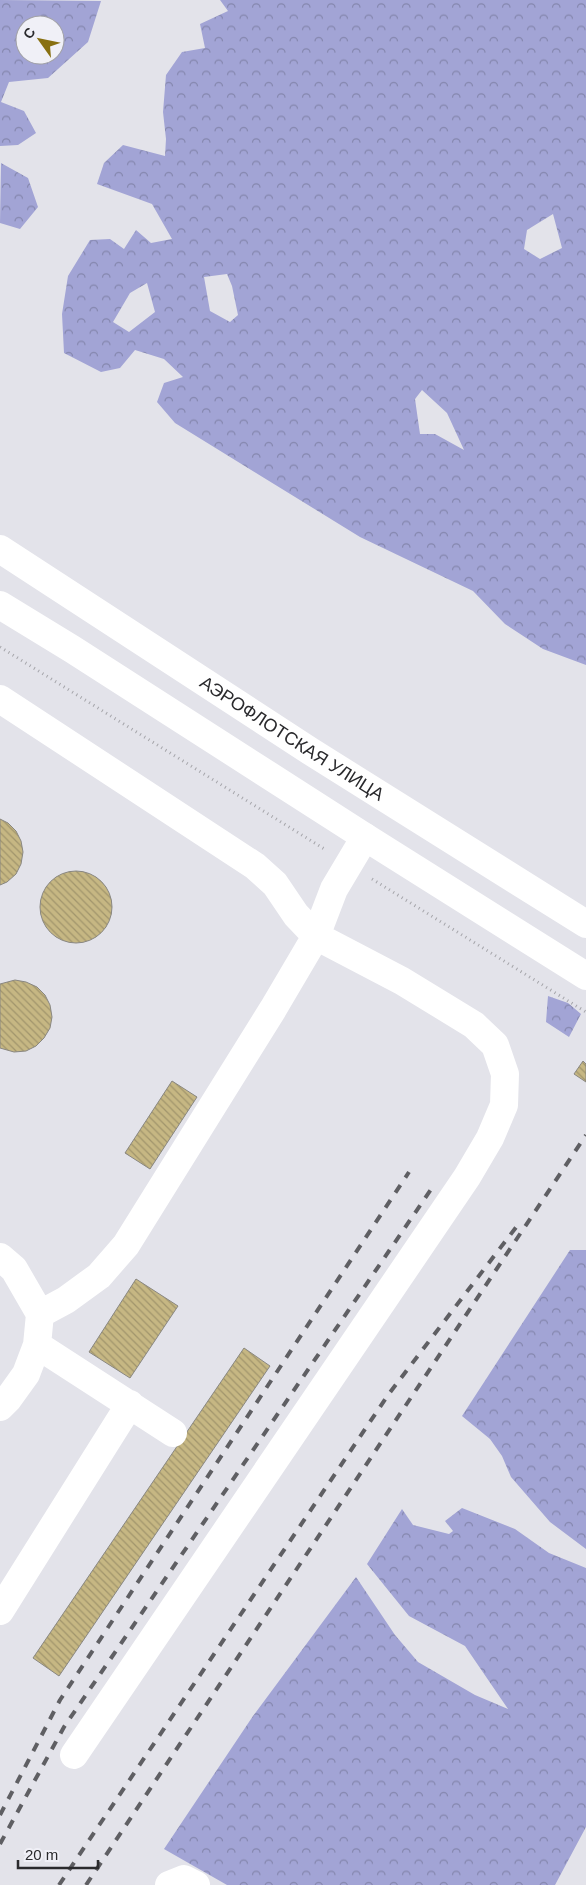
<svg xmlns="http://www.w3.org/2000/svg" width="586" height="1885" viewBox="0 0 586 1885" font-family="Arial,sans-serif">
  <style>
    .forest { fill: url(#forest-crowns); fill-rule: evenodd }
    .building { fill: url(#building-back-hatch); stroke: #898781 }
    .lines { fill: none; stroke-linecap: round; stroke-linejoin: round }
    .path { stroke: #a5a5aa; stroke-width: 3; stroke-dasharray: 1 4; stroke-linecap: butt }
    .minor { stroke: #fff; stroke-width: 28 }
    .major { stroke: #fff; stroke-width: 28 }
    .rail { stroke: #5f5f63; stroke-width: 4; stroke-dasharray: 9 9; stroke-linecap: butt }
    .labels { text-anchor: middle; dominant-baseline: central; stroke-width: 5; stroke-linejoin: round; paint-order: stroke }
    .street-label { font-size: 18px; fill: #2a2a2d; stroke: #f0f0f7 }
  </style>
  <defs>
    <pattern id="forest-crowns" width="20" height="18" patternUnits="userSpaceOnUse" patternTransform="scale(1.25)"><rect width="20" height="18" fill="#a2a4d5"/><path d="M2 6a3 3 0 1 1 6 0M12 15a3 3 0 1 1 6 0" fill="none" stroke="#8486ad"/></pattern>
    <pattern id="building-back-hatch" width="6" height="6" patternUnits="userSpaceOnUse" patternTransform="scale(1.25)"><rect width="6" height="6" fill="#c6b783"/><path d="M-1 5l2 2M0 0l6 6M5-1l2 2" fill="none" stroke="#a1956c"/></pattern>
  </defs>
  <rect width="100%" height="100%" fill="#e3e3ea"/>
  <path class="forest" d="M0,0L101,1L88,42L48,78L9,82L1,102L24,111L36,133L18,145L0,146ZM25,25H55V55H25Z
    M220,0H586V665L543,649L505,624L473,591L360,537L175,423L157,402L164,383L183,377L164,359L135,350L120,368L101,372L64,353L62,314L68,276L90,240L110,239L124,249L136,230L151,243L172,239L152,204L97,184L104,163L123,145L165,156L166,139L163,112L166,75L182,52L205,48L200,24L228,11ZM553,214L562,248L540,259L524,249L527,230ZM227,274L232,286L238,315L230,322L210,311L204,277ZM147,283L155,312L129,332L113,322L130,293ZM422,390L447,413L464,450L435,434H420L415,399Z
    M1,163L28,178L38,207L20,229L0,223Z
    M548,996L568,1003L581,1014L569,1037L546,1022Z
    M570,1250H586V1549L550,1522L511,1477L502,1456L490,1439L462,1416Z
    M462,1508L515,1529L549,1553L586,1568V1827L555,1885H227L164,1849L253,1716L356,1577L395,1635L418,1662L475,1695L508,1709L465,1646L409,1616L367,1564L402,1509L413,1525L449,1534L453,1531L445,1521Z"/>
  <path class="building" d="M0,819L8,823L16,831L21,841L23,852L21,864L16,874L7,882L0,885Z
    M40 907a36 36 0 1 1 72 0a36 36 0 1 1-72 0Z
    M15,980L26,982L37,987L45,995L50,1005L52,1017L50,1028L44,1038L36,1046L26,1051L14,1052L0,1048V984Z
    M583,1061L586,1064V1082L574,1074Z
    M172,1081L197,1097L150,1169L125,1153Z
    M136,1279L178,1306L130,1378L89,1352Z
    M244,1348L270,1366L59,1676L33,1658Z"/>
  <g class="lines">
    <path class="path" d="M0,647L326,850
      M372,879L586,1012"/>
    <path class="minor" d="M0,699L255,866L275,884L296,915L316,936L402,981L474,1025L495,1045L505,1074L504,1105L490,1138L467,1177L74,1755
      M0,1257L14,1269L40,1314L37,1345L26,1374L8,1399L0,1407
      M40,1314L66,1300L99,1276L126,1245L273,1009L316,936L334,889L365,837
      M37,1345L173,1433
      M0,1611L130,1404
      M169,1885L184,1879L196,1885"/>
    <g class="major">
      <path id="s1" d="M0,549L310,751L586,924"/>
      <path d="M0,605L72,649L365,837L586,976"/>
    </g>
    <path class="rail" d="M0,1815L60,1700L409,1172
      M0,1844L64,1727L432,1188
      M59,1885L388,1395L517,1226
      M86,1885L586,1135"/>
  </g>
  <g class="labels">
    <g class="street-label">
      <text stroke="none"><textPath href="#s1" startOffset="348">АЭРОФЛОТСКАЯ УЛИЦА</textPath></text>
    </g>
  </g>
  <g transform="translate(40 40) rotate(303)"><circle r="24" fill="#f0f0f7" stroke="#a1a1a6"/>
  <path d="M0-4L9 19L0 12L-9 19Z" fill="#887011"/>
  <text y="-8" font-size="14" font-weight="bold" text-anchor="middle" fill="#2a2a2d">С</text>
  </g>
  <path d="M18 1860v8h80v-8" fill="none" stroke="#2a2a2d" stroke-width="2.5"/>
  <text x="25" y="1860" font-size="15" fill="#2a2a2d" stroke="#f0f0f7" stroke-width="4" paint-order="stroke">20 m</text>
</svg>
